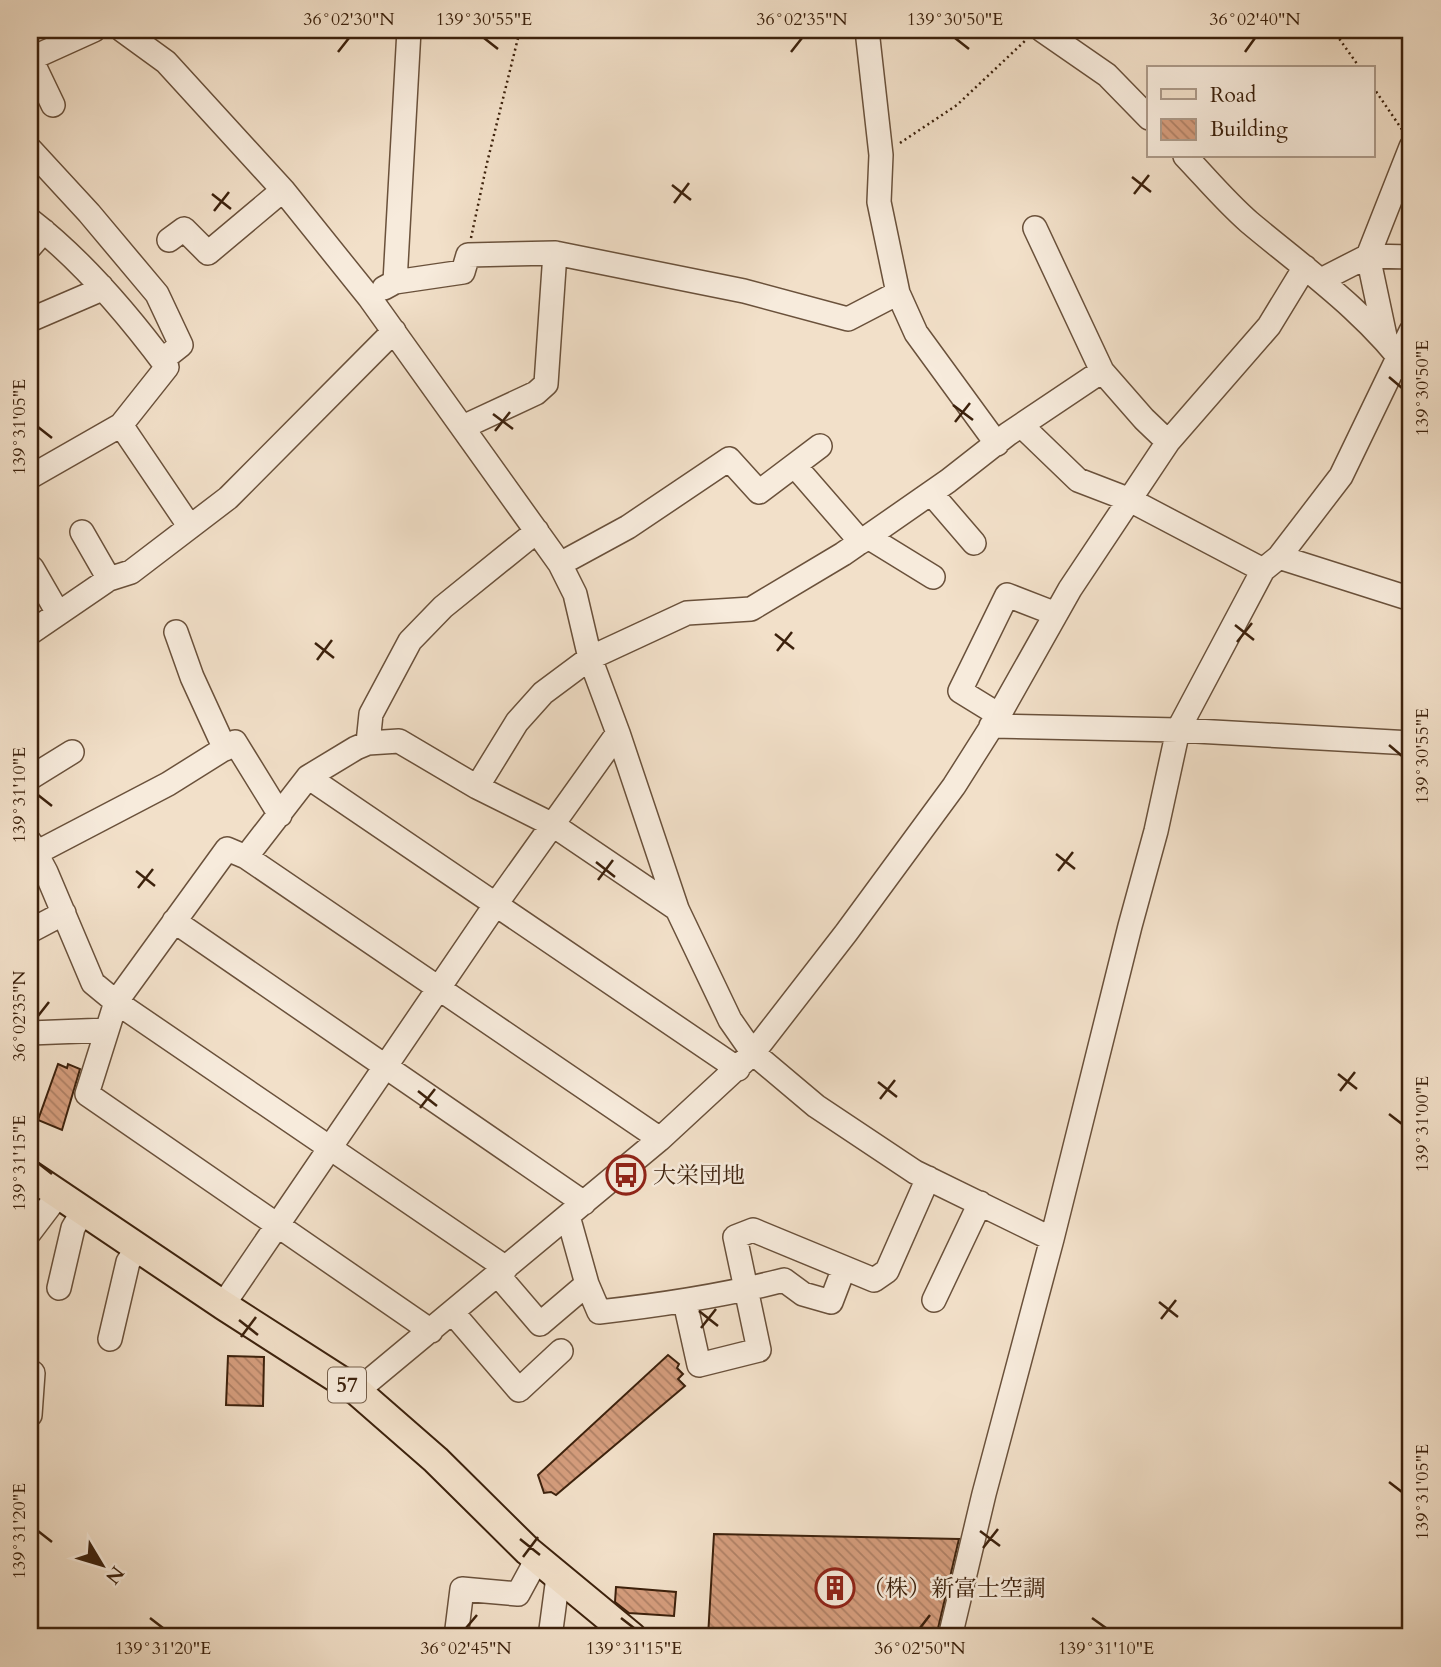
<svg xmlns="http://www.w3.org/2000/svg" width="1441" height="1667" viewBox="0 0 1441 1667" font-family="Cardo,'Noto Serif JP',serif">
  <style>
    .building { fill: url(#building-back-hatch); stroke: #3c210c; stroke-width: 2 }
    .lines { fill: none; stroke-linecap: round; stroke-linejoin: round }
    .minor-casing { stroke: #6a513b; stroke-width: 26 }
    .major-casing { stroke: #3c210c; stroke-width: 32 }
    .path { stroke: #3c210c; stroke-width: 2.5; stroke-dasharray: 2 3.5; stroke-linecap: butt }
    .minor { stroke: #f7ebdc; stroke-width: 23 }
    .major { stroke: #f2e0c9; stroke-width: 28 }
    .ticks { fill: none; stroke: #3c210c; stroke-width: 2.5 }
    .labels { text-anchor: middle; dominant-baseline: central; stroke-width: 5; stroke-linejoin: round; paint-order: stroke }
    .shield { fill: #f7ebdc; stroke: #745e4a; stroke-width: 2 }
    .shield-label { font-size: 21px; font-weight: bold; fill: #3c210c }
    .poi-label { font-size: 23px; fill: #3c210c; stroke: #f7ebdc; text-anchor: start }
    .neatline { fill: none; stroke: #3c210c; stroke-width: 2.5 }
    .ticks-label { font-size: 18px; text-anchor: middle; fill: #3c210c }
  </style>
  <defs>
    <pattern id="building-back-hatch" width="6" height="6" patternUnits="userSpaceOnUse" patternTransform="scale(1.75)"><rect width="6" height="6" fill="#d59d7d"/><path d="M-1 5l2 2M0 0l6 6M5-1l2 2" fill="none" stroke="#ae8065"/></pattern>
  </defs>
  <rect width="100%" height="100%" fill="#f2e0c9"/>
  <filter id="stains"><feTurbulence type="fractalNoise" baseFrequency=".00286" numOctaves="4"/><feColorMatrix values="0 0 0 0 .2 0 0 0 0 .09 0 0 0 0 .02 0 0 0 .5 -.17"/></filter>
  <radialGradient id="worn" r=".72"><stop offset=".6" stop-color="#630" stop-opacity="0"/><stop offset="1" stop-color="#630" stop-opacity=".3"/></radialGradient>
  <path class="building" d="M58,1064L67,1068L68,1064L80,1069L62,1130L38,1120Z
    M668,1355L679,1364L677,1368L683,1374L678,1379L685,1386L556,1495L551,1492L544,1493L538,1475Z
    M228,1356L264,1357L263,1406L226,1405Z
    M714,1534L959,1539L936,1637H708Z
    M616,1587L676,1592L674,1616L629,1613L615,1602Z"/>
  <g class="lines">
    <g class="minor-casing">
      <path id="minor" d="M122,30L166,62L283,190L369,297L560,564L575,594L590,658L618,733L677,909L730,1020L753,1053L816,1106L915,1172L1052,1239
        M867,30L881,155L879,202L898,293L916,333L997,444
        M1042,30L1107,75L1149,118
        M30,59L94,30
        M31,59L53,105
        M30,149L89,213L157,294L181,345L162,360
        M1185,156C1206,178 1226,202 1249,222C1305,269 1368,313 1411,373
        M30,220C83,261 127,313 167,367L121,425L30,477
        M1035,228L1102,371L1144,419L1168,442
        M169,240L184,229L208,253L283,190
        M30,247L44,231
        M1321,280L1368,256L1411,257
        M395,282L463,272L468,255L555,253L744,291L848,319L898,293
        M384,288L395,282L409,30
        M30,320L95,292L101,286
        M1386,341L1368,256L1411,147
        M121,425L190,527
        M1022,426L1078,480L1130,500L1263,570
        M463,427L536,393L546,384L555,253
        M795,466L861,542
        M931,493L974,543
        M82,532L109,579L131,572L228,498L394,331
        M868,537L933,577
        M1279,557L1411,599
        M560,564L628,527L729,459L759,492L820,446
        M32,568L58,613
        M176,632L192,677L225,749
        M30,633L109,579
        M999,715L960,691L1007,595L1056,614
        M991,726L1178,730L1411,743
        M368,743L371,714L410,641L443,607L537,531
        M308,777L738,1069
        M30,778L72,752
        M477,787L517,722L543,693L590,658L687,613L751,609L843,554L948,481L1008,434L1102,371
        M30,842L46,872L93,983L116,1002L506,1268
        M36,853L168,784L235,742L280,815
        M246,857L660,1139
        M174,921L584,1203
        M30,931L64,913
        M30,1033L107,1030
        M568,1216L587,1284L599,1312C661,1305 723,1296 784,1280L803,1294L831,1302L844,1268
        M30,1232L58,1195
        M498,1275L540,1324L587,1284
        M59,1288L73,1228L83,1211
        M934,1300L980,1203
        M685,1302L699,1365L759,1350L735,1237L753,1230L874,1280L887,1271L928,1178
        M223,1305L496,904L618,733
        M453,1313L519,1390L561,1351
        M431,1331L87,1094L116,1002L227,849L246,857L308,777L356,748L368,743L399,741L477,787L553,825L677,909
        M110,1339L128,1262L138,1248
        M357,1391L660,1139L753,1053L846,933L954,786L999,715L1070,589L1168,442L1269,326L1305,267
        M30,1415L33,1373
        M456,1637L462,1589L518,1594L537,1559
        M550,1637L558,1577
        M950,1637L984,1494L1052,1239L1130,926L1156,831L1178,730L1263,570L1279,557L1341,476L1411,331"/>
    </g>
    <g class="major-casing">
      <path id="major" d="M30,1175L223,1305L357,1391L436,1460L528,1551L632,1637"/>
    </g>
    <path class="path" d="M1333,30L1360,68
      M1373,87L1403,131
      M900,143L957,105L1027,39
      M471,238L487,163L520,30"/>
    <use href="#minor" class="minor"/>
    <use href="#major" class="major"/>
  </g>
  <path class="ticks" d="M484,38L498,49M955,38L969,49M338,52L349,38M791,52L802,38M1245,52L1255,38M1132,177L1151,192M672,185L691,200M212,194L231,209M1134,194L1149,175M674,203L689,183M214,211L229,192M1389,377L1402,388M953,405L973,420M493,414L513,429M955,422L970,403M38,427L52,438M495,431L510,412M1235,625L1254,640M775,634L794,649M1237,642L1252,623M315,643L334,658M777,651L792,632M317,660L332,640M1389,745L1402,756M38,795L52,806M1056,854L1075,869M596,862L615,877M136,871L155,886M1058,871L1073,852M598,880L613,860M138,888L153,869M38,1016L49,1002M1338,1074L1357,1089M878,1082L897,1097M418,1091L437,1106M1340,1091L1355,1072M880,1099L895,1080M420,1108L435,1089M1389,1114L1402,1124M38,1163L52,1174M1159,1302L1178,1317M699,1311L718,1326M1161,1319L1176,1300M239,1320L258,1335M701,1328L716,1309M241,1337L256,1317M1389,1482L1402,1492M38,1531L52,1542M980,1531L1000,1546M520,1539L540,1555M983,1548L998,1529M523,1557L538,1537M150,1618L163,1628M621,1618L634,1628M1092,1618L1106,1628M466,1628L477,1615M920,1628L930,1615"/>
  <defs>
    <g id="bus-ring" transform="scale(2.0125)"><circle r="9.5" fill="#f7ebdc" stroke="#8f2418" stroke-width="1.5"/><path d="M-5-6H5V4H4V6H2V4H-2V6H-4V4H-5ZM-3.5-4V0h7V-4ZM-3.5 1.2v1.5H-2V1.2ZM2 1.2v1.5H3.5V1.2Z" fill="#8f2418"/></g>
    <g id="building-ring" transform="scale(2.0125)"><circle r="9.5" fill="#f7ebdc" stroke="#8f2418" stroke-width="1.5"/><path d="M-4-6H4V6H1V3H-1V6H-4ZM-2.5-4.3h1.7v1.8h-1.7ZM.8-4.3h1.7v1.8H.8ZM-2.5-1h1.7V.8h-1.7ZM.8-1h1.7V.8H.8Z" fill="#8f2418"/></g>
  </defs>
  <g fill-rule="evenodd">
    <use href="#bus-ring" x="626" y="1175"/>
    <use href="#building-ring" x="835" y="1588"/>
  </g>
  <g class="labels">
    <rect class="shield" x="328" y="1367.5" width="38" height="35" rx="5"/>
    <g class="shield-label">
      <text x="347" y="1385">57</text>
    </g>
    <g class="poi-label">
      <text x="653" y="1175">大栄団地</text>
      <text x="862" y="1588">（株）新富士空調</text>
    </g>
  </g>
  <rect width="1441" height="1667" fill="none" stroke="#f2e0c9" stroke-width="77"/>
  <rect x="1147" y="66" width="228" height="91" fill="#f7ebdc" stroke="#ac9a89" stroke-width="2"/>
  <rect x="1161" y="89" width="35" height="10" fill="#f2e0c9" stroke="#ac9a89" stroke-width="2"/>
  <text x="1210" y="102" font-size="21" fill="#3c210c">Road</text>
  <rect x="1161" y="119" width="35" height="21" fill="url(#building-back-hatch)" stroke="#ac9a89" stroke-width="2"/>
  <text x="1210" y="136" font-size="21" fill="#3c210c">Building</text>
  <g transform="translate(102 1565) rotate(128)" stroke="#f7ebdc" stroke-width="5" paint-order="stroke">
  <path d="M0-5L12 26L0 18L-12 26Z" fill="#3c210c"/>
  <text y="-10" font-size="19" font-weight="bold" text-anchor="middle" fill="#3c210c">N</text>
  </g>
  <rect x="38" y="38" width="1364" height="1590" class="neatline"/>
  <g class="ticks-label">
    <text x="349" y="25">36°02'30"N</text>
    <text x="484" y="25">139°30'55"E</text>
    <text x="802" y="25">36°02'35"N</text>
    <text x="955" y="25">139°30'50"E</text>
    <text x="1255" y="25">36°02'40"N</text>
    <text transform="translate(1422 388) rotate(-90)" y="6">139°30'50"E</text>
    <text transform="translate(19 427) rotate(-90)" y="6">139°31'05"E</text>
    <text transform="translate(1422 756) rotate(-90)" y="6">139°30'55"E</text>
    <text transform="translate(19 795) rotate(-90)" y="6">139°31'10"E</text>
    <text transform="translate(19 1016) rotate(-90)" y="6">36°02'35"N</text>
    <text transform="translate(1422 1124) rotate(-90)" y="6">139°31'00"E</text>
    <text transform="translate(19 1163) rotate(-90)" y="6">139°31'15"E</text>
    <text transform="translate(1422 1492) rotate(-90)" y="6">139°31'05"E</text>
    <text transform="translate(19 1531) rotate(-90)" y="6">139°31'20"E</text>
    <text x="163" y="1654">139°31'20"E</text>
    <text x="466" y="1654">36°02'45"N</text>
    <text x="634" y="1654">139°31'15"E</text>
    <text x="920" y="1654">36°02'50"N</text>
    <text x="1106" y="1654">139°31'10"E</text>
  </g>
  <rect width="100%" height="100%" filter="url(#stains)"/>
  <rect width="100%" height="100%" fill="url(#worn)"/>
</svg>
